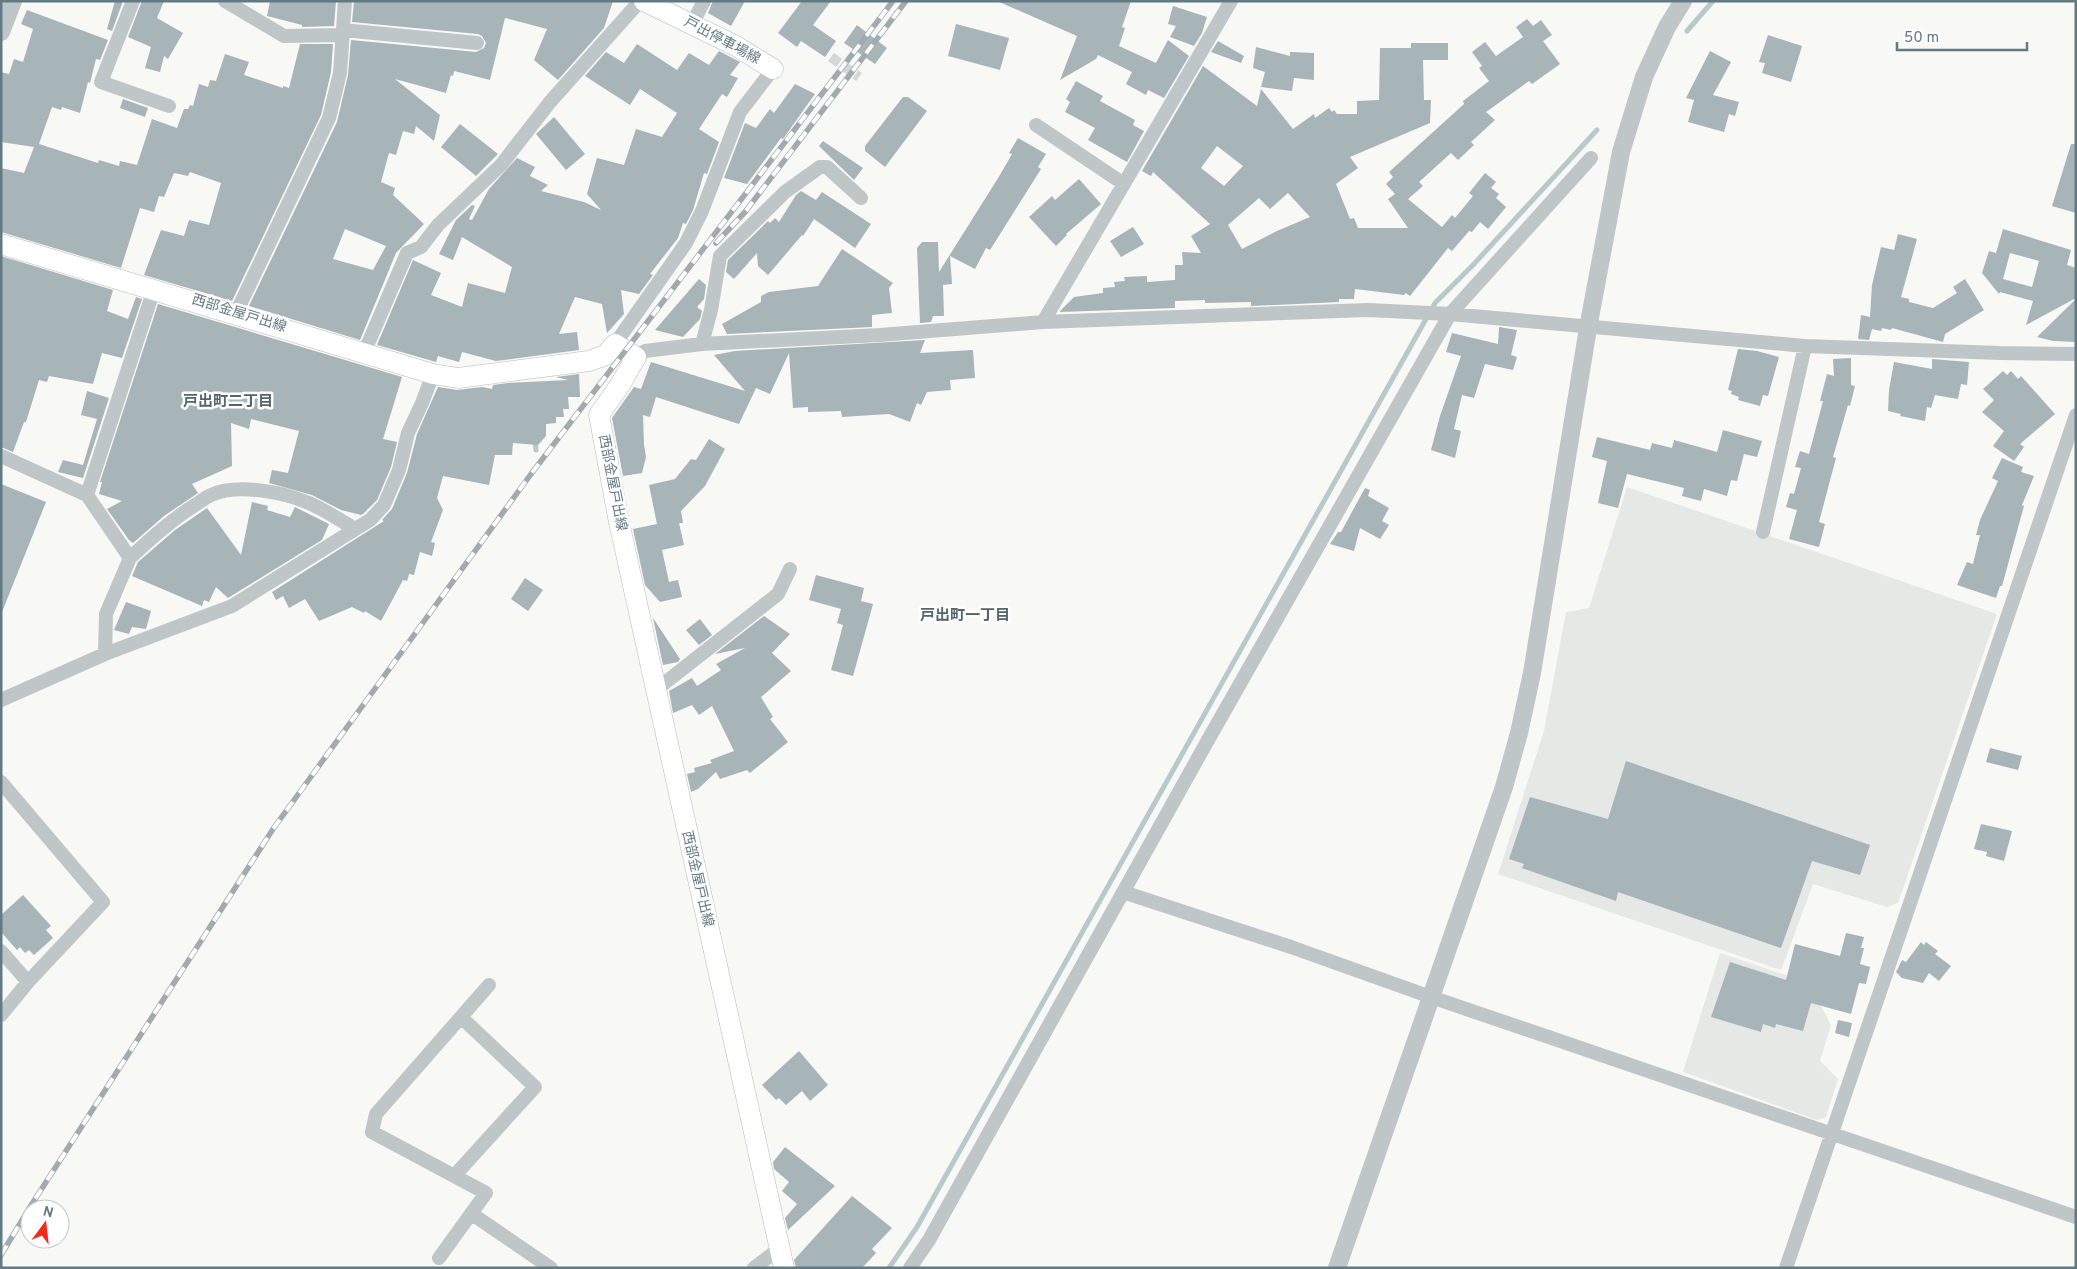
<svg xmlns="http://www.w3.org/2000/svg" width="2077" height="1269" viewBox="0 0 2077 1269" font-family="Overpass,'Noto Sans JP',sans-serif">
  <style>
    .built { fill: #e6e8e6 }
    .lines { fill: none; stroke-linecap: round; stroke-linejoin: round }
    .stream { stroke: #b7c9cb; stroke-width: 5 }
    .building { fill: #a7b4b8; fill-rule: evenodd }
    .pedestrian-tunnel { stroke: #d2d8d8; stroke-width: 10; stroke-dasharray: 10 5; stroke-linecap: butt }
    .secondary-casing { stroke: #b3bcbf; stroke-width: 21 }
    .minor { stroke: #bec6c8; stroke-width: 14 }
    .tertiary { stroke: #bec6c8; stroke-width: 18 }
    .secondary { stroke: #fff; stroke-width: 20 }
    .rail-casing { stroke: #a0aaaf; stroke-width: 5.5 }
    .rail { stroke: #fff; stroke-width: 4; stroke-dasharray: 11; stroke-linecap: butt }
    .labels { text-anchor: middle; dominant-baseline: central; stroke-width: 5; stroke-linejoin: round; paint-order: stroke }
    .street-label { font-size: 14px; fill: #617a83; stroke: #fff }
    .neighbourhood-label { font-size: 15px; font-weight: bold; fill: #53666d; stroke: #fff }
  </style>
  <rect width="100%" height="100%" fill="#f8f8f5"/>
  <path class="built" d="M1627,487L1997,614L1898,903L1887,907L1813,884L1781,970L1498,874L1544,731L1566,612L1589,608Z
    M1720,953L1809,983L1831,1025L1820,1061L1838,1079L1826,1117L1817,1120L1683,1072Z"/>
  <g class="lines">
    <path class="stream" d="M1687,31L1713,1
      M535,438L536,450
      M889,1268L917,1227L1435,303L1473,265L1597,130"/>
  </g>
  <path class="building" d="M115,1H123L112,31L107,29Z
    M142,1H164L157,18L183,33L168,59L164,56L160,72L145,68L151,47L128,37Z
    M270,1H336L334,26L302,27V25L267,16Z
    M354,1H613L604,28L558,80L534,60L547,29L505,18L490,80L454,71L453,76L451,75L446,93L395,79L440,115L434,141L416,126L414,134L403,131L396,155L389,153L381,182L395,188L393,195L424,224L396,253L360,340L249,306L337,122L348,75L351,40L476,52L484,48L486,43L482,36L478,34L352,22ZM345,229L386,246L373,270L333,259Z
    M713,1H745L731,26L708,13Z
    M802,1H831L813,25L836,41L825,57L801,41L797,47L778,33Z
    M997,1H1131L1122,27L1125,28L1119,46L1156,63L1168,40L1189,56L1164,98L1148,90L1146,95L1126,84L1132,72L1098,55L1096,59L1060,80L1077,36Z
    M1173,6L1207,17L1202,33L1194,46L1170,37L1176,26L1168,24Z
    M27,10L108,40L100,60L96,59L90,83L88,82L80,113L62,107L61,110L52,107L39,144L98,163L99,160L119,166L120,161L137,165L152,119L177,128L184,109H188L190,105L193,106L199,84L208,87L210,80L216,81L225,54L249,62L244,75L283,88V86L289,88L300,44H333L331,72L321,115L232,301L144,275L161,230L184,236L189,220L209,225L221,183L190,172L188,176L174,173L164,197L159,196L154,212L140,208L121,268L1,232V168L24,173L34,147L1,142V72L9,74L14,59L23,62L33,29L21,24Z
    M1527,19L1533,26L1541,20L1552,35L1543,41L1560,64L1532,84L1529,81L1486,112L1495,120L1471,142L1474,145L1458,160L1451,153L1419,182L1423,186L1408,199L1442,227L1452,215L1455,218L1473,196L1469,193L1485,173L1496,182L1491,188L1499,194L1496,198L1506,207L1488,229L1480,222L1472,232L1469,231L1452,251L1448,248L1410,296L1406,293L1404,295L1355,289L1354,299H1339V302L1251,306V302L1205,303V300L1175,301V308L1059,312L1074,297L1103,293V288L1115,287L1114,282L1125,281L1124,277L1147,276V282L1175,280V265H1183L1182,252L1201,253L1191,236L1210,224L1153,172L1151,176L1142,171L1203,66L1257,106L1261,89L1293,129L1314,114L1315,118L1329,108L1332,112L1334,110L1337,114H1357V101L1379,100L1380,48H1411V43H1448V60H1423L1424,100H1431L1430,123L1350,157L1358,168L1336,184L1350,219L1354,218L1358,228H1408L1388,199L1395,194L1386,184L1393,177L1389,172L1464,104L1463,101L1489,81L1479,68L1482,66L1472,52L1485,42L1496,56L1523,37L1516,27ZM1217,146L1243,166L1224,186L1201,168ZM1288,193L1310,217L1277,231L1242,249L1228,225L1259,198L1270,209Z
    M956,24L1009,38L1000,70L948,56Z
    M857,25L887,48L875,64L844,43Z
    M1768,35L1802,46L1791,82L1762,73L1765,63L1759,62Z
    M1218,41L1244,56L1241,63L1211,52Z
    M637,44L677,70L689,53L709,65L719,51L740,62L730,75L738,78L727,97L722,94L699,129L719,142L707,174L704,173L693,210L686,224L683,223L678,238L650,274L653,275L639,294L621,290L624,314L607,333L602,304L575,297L559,334L577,332L579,350L496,361L462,352L459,362L438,356L436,362L377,345L413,260L441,273L431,295L462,307L468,283L505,293L512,267L462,237L453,260L439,254L456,220L472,205L475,206L469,219L472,220L489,189L517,158L535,167L530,176L548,185L541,191L584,202L601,210L587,194L597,158L624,165L636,129L662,137L677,113L640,89L630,105L585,76L606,52L624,63Z
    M1256,47L1290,56V52L1314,53V80L1294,78L1292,91L1261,87L1265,72L1253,68Z
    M1710,51L1731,62L1713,95L1739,102L1735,116L1729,114L1724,132L1688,122L1694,100L1686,98Z
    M1076,81L1103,96L1100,101L1135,120L1133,125L1144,131L1127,162L1088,140L1095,128L1065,112L1070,102L1066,99Z
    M795,84L815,94L783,139L781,138L747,184L724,178L745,123L756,128L770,109L774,113Z
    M903,97H908L927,111L885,167L865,151V146Z
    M123,99L148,108L145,117L120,108Z
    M554,117L585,154L566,170L536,134Z
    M460,124L498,154L476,176L441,147Z
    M1018,138L1046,154L1038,167L1041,169L990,250L986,248L975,269L950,256L952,284L943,285L944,316H933L931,322L920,323L917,248L922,242H938L939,272L1000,175L1012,154L1009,153Z
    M823,141L863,168L854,180L819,146Z
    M2071,144H2076V213L2052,206Z
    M1079,179L1101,204L1066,234L1067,235L1056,246L1029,217L1052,196L1055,200Z
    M801,191L816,200L822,192L871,224L855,248L814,219L803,236L802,235L768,275L758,266L757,253L734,279L726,272L728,260L768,221L770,223L775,218L779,222L796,195Z
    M1133,227L1144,244L1121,257L1110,241Z
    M2003,229L2071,250L2067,265L2076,268V298L2026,325L2033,301L2000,292L1999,294L1982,273L1989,251L1996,253ZM2010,253L2039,261L2032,287L2003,279Z
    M1898,234L1917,239L1901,297L1909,299V302L1933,308L1957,293L1953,287L1965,279L1984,310L1945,334L1943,342L1892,328L1891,330L1882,328L1881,331L1872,329L1869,340L1858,339L1861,315L1870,317L1872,285L1881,247L1894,250Z
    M842,249L893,283L889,288L892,313L872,315V327L727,334L722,324L761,302V296L769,292L818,286Z
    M1,256L113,290L107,311L128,319L136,297L142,299L122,358L102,353L93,384L49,376L47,382L39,380L26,422H24L13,452L1,447Z
    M699,279L706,285L704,299L697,307L702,311L700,319L683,337L655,330Z
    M2076,299V342L2053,341L2037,337Z
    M158,304L402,377L383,439L397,442L391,467L377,500L364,513L361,515L341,510L312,495L269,483L272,470L288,473L299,431L251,419L249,429L231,423L232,466L192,484L198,493L164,516L133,543L129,540L107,509L122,501L99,494L102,482H100Z
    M1499,327L1517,330L1511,355L1517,357L1513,370L1485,364L1474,398L1462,395L1454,429L1461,431L1455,458L1431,450L1440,416L1461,356L1446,352L1452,333L1498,344Z
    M925,340L920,353L973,350L975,378L950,380L951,390L927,392L921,405L917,403L910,422L889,414L842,417L841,411L808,412V407L793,408L789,353L770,394L756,388L739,424L656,397L650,417L643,415L644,445L646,457L642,473L623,476L612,418L634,387L641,389L651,362L745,391L714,355L735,351Z
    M1738,349L1757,351L1779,357L1768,396L1763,395L1760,406L1738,400L1739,397L1731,394L1732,391L1728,390Z
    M1851,358V385L1855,386L1850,406L1848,405L1833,457L1836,458L1819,522L1825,524L1819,547L1789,539L1797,510L1786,507L1790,493L1794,494L1801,468L1795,467L1800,451L1809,454L1823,401H1820L1827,374L1834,376L1833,359Z
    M1932,359L1969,362L1967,385L1961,384L1958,399L1935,395L1931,408L1927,407L1925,421L1900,416L1901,414L1888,411L1889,390L1894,362L1932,369Z
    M2003,371L2007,375L2011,371L2018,379L2021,376L2055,414L2020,444L2024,447L2014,461L1993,446L2004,431L1982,412L1994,400L1983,389Z
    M579,374L580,397H568L569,409H563L564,417H556V423L546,424V436L538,445L513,443L512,455H495L489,485L443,476L437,498L443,510L431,542L435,543L432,556L420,552L414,575L409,574L407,581L403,580L381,621L365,611L364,613L352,607L319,621L305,599L289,608L283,596L276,600L272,592L384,521L382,520L392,509L407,473L417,434L438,387L457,390L482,387L492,389L493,385L508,383L568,380L556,377Z
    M87,391L109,398L83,478L58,472L63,460L83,465L97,419L81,415Z
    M1723,430L1762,441L1757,457L1744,454L1737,481L1731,480L1727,496L1704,489L1701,501L1682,496L1684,488L1627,474L1618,508L1598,503L1607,461L1592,457L1597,437L1650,450L1652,443L1672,448L1674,440L1717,452Z
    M709,439L725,449L705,486L681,511L683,523H679L684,545L662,550L669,582L678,580L682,597L660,602L645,585L633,529L657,524L649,485L675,479L691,459L696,460Z
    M2002,458L2023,467L2021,472L2034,476L2022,505L2024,506L2002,586H2000L1996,598L1957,585L1967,562L1973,564L1980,535H1976L1980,520L1998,481L1992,478Z
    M1,484L46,502L2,612H1Z
    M1365,488L1370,490L1368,496L1389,508L1382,521L1389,525L1380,539L1360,528L1354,551L1330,544L1338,532H1341Z
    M252,502L268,506L267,510L290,517L295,507L329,524L322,540L228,598L216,587L209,602L204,600L202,606L132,576L138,562L152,550L175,530L207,508L241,555Z
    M816,575L864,588L861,601L873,604L853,676L831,670L843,625L837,623L841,609L809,600Z
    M525,578L543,590L528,611L511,599Z
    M126,602L151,611L146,629L132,627L129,634L114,630Z
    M764,616L790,634L772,653L791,671L761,697L773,717L770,719L788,742L750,773L747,770L720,779L716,772L698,789L691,792L687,774L695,772L694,768L712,763L710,760L734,751L712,706L699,715L692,705L673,713L669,691L692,678L697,686L721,670L716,664L745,648L715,654Z
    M653,618L680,659L678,662L663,665Z
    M700,619L712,635L699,645L686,630Z
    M1990,748L2022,756L2018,770L1986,762Z
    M1626,761L1870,845L1860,875L1812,861L1781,948L1618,892L1616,901L1522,868L1524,864L1509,859L1530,797L1608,819Z
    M1981,824L2012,831L2004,861L1986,856L1987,852L1974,849Z
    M23,895L51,926L46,930L53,938L34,955L29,950L25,953L20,947L17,950L1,932V915Z
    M1846,933L1864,937L1861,948H1864L1860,964L1870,967L1866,984L1859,983L1851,1014L1811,1003L1803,1031L1776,1024L1775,1028L1763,1024L1761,1032L1711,1017L1730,962L1786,980L1795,944L1840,956Z
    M1921,942L1924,945L1926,942L1938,951L1935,954L1951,966L1939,981L1929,973L1923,983L1902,978L1896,972L1902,960L1906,962Z
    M1838,1020L1852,1023L1849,1037L1835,1033Z
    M799,1051L828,1085L810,1101L802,1091L786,1105L779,1098L776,1100L762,1085Z
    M785,1147L835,1186L788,1230L785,1218L797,1204L782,1191L789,1182L774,1169L773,1162Z
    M852,1196L892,1228L872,1249L876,1253L862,1268H796L794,1260Z"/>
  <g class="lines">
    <path class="pedestrian-tunnel" d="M831,57L859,77"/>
    <g class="secondary-casing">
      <path id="secondary" d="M644,1L736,46L773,69
        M1,244L433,374L458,378L589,361L606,355L615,344L636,357L620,385L599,415L619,522L784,1268"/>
    </g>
    <path class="minor" d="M133,1L101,82L169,106
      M225,1L284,36L343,35
      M692,24L704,1
      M343,30L477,43
      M1036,125L1124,184
      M236,313L329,118L340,73L345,1
      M1043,322L1231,1
      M615,344L686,243L702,211L740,112L773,69
      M702,344L711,310L720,256L785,192L820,167H827L861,198
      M364,353L407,253L421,247L438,225L501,165L550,102L640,1
      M636,357L645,351L702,344L880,335L1043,322L1368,310L1450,314L1805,346L2000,353L2076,354
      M1,456L87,495L130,558C151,538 171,520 195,505C200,502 206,497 211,495C237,483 283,492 309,503C325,510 340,520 355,529
      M87,495L154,289
      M1763,532L1805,346
      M105,654L106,614L130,558
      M657,689L778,594L790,569
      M1,700L105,654L232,606L370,520L384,505L399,470L408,433L422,403L433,374
      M1,782L103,902L28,982L1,951
      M1123,892L1291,947L1431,997L2076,1217
      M1,1015L28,982
      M455,1175L535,1087L461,1017
      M472,1214L551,1268
      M439,1258L486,1193L372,1132L376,1114L489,985
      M754,1268L780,1248
      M910,1268L929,1240L1208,740L1450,314L1591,158
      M1786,1268L2076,415"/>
    <path class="tertiary" d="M1,32L13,1
      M1337,1268L1504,787L1519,733L1532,673L1588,328L1621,152L1644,77L1667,27L1683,1"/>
    <use href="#secondary" class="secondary"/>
    <g class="rail-casing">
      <path id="rail" d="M716,243L745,212L906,1
        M1,1255L30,1207L273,829L531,474L893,1"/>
    </g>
    <use href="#rail" class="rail"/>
  </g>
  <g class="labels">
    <g class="street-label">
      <text transform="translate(722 41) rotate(28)">戸出停車場線</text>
      <text transform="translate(239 314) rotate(17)">西部金屋戸出線</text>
      <text transform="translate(612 483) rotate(79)">西部金屋戸出線</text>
      <text transform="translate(697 879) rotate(77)">西部金屋戸出線</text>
    </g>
    <g class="neighbourhood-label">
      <text x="228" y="402">戸出町二丁目</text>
      <text x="965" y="616">戸出町一丁目</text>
    </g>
  </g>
  <rect width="2077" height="1269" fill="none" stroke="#617a83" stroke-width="5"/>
  <g transform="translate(45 1224) rotate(15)"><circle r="24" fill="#ffffff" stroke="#c0cacd"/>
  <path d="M0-4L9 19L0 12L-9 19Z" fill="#f22b1b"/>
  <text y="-8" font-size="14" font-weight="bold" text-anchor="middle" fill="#617a83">N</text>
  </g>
  <path d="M1897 42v8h130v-8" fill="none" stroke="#617a83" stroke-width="2.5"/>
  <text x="1904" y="42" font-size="15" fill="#617a83" stroke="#ffffff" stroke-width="4" paint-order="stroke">50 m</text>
</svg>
